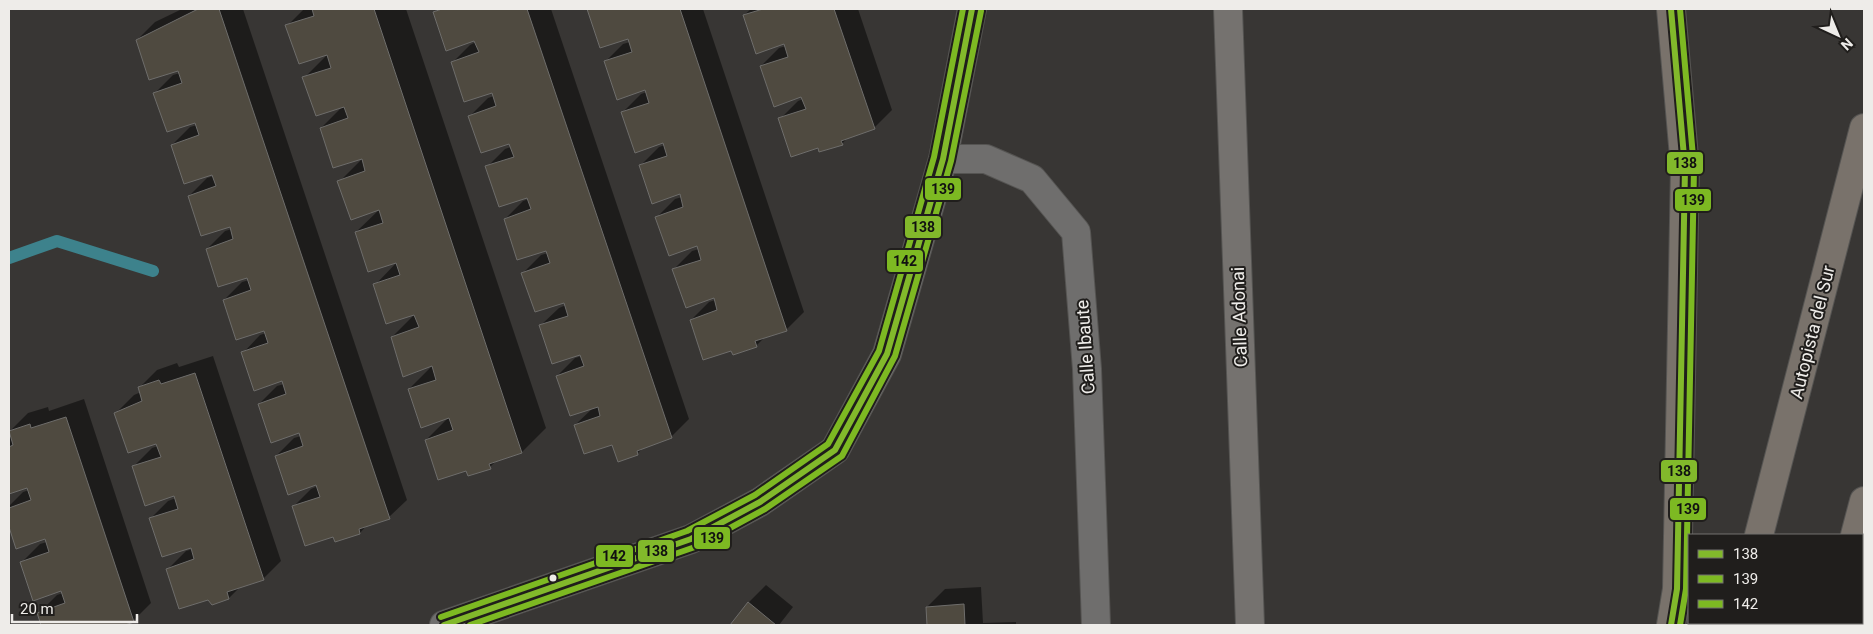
<svg xmlns="http://www.w3.org/2000/svg" width="1873" height="634" viewBox="0 0 1873 634" font-family="Roboto,sans-serif">
  <style>
    .shadow { fill: #0007 }
    .lines { fill: none; stroke-linecap: round; stroke-linejoin: round }
    .stream { stroke: #3d828c; stroke-width: 12 }
    .building { fill: #4f4a40; stroke: #6e6d6b }
    .street-casing { stroke: #555452; stroke-width: 30 }
    .secondary-casing { stroke: #555452; stroke-width: 30 }
    .highway-casing { stroke: #555452; stroke-width: 30 }
    .street { stroke: #6f6e6d; stroke-width: 28 }
    .secondary { stroke: #75726f; stroke-width: 28 }
    .highway { stroke: #79726b; stroke-width: 28 }
    .bus-1-casing { stroke: #201e1c; stroke-width: 10 }
    .bus-2-casing { stroke: #201e1c; stroke-width: 10 }
    .bus-3-casing { stroke: #201e1c; stroke-width: 10 }
    .bus-1 { stroke: #82b92b; stroke-width: 6 }
    .bus-2 { stroke: #7db922; stroke-width: 6 }
    .bus-3 { stroke: #7db922; stroke-width: 6 }
    .bus-dot { fill: #eeece9; stroke: #201e1c; stroke-width: 2 }
    .labels { text-anchor: middle; dominant-baseline: central; stroke-width: 4; stroke-linejoin: round; paint-order: stroke }
    .street-label { font-size: 18px; fill: #eeece9; stroke: #201e1c }
    .line-badge { stroke: #201e1c; stroke-width: 2 }
    .pale-badge-label { font-size: 14px; text-anchor: middle; font-weight: bold; fill: #111 }
  </style>
  <rect width="100%" height="100%" fill="#383634"/>
  <path class="shadow" d="M182,9H243L407,500L389,517L368,524L360,533L334,536L293,507L311,489L318,486L317,484L276,456L294,438L301,436L300,432L259,404L277,386L284,384L283,380L243,353L260,335L266,333L265,329L224,300L242,282L249,280L247,276L207,249L225,231L232,229L230,225L189,196L207,178L214,176L172,145L190,127L197,125L196,121L155,93L173,75L180,73L179,69L137,40L155,22Z
    M304,9H406L546,428L522,452L497,460L490,467L467,469L426,440L449,417L409,389L434,364L392,337L416,313L375,285L398,261L356,232L381,208L339,182L364,157L321,128L344,105L304,78L328,54L287,26Z
    M438,9H551L689,419L671,437L645,446L637,454L575,425L594,407L557,376L575,358L582,356L541,325L559,308L566,305L564,301L523,273L541,255L548,253L546,249L505,219L523,201L529,199L487,167L505,149L511,147L510,143L470,116L488,98L494,96L493,92L452,63L470,45L476,42L435,12Z
    M588,9H703L804,312L786,330L765,337L756,346L732,349L691,320L709,302L715,300L714,297L674,269L692,251L699,249L697,245L657,217L675,199L682,197L680,193L641,165L659,147L665,145L663,142L623,112L641,94L647,92L646,88L605,62L623,44L630,42L629,38L600,47Z
    M751,9H858L892,110L874,128L849,136L842,144L819,147L780,119L798,101L803,99L802,96L761,66L779,48L786,46L784,42L744,15Z
    M213,356L281,561L263,579L241,586L229,598H208L168,569L186,551L193,549L150,519L168,501L176,498L175,494L134,466L152,448L158,446L157,442L116,413L134,395L141,392L139,388L157,370L177,363L179,367Z
    M84,399L151,603L133,621L121,625H43L39,613L57,595L63,593L22,562L40,544L47,542L45,538L17,548L9,523V506L23,492L29,490L28,486L9,492V437L12,436L10,431L28,413L48,407L49,411Z
    M766,585L793,607L779,625H731L749,602Z
    M981,587L983,623L1016,622V625H928L927,607L945,589Z"/>
  <g class="lines">
    <path class="stream" d="M9,258L57,241L153,271"/>
  </g>
  <path class="building" d="M198,9H219L390,519L359,529L360,534L335,542L333,537L305,546L292,506L320,497L316,485L288,495L275,456L303,446L299,433L271,443L258,404L286,394L282,381L254,391L241,352L268,343L264,331L236,340L223,300L251,290L247,278L218,287L206,249L233,239L230,227L201,236L188,196L216,186L212,175L184,184L171,145L199,135L195,123L167,132L153,93L182,83L178,71L149,80L136,40Z
    M312,9H374L522,453L489,464L491,469L468,476L466,471L438,480L425,440L453,430L449,418L421,428L408,389L436,380L432,366L403,377L391,337L419,327L414,315L386,324L373,284L400,275L396,263L368,272L355,232L383,223L379,210L351,220L337,181L365,171L362,159L333,168L320,128L348,118L344,107L316,116L302,77L331,68L327,55L299,64L285,25L314,16Z
    M442,9H527L672,438L637,451L638,455L618,462L612,445L584,454L574,425L600,416L598,407L570,416L556,376L584,366L580,355L552,364L539,325L568,316L564,303L535,312L521,273L550,263L546,251L517,260L504,219L531,209L527,198L499,207L485,166L514,157L509,144L481,153L468,116L496,106L492,93L464,102L451,62L479,52L474,41L446,51L433,12Z
    M587,9H680L787,331L755,341L757,347L733,355L731,351L703,360L690,320L717,310L714,298L686,308L672,269L701,260L697,246L669,256L655,217L683,207L680,194L652,204L639,165L667,156L663,143L635,153L621,112L649,103L645,90L617,100L604,61L632,52L628,39L600,48Z
    M763,9H834L875,129L841,141L843,145L819,152L818,148L791,157L778,118L806,109L801,97L774,107L760,66L788,57L784,44L756,54L743,15Z
    M195,373L264,580L227,592L229,599L212,605L208,600L179,609L166,569L194,559L191,548L162,557L149,518L178,509L174,496L145,506L132,466L161,457L156,444L128,453L114,413L142,401L138,387L159,380L161,384Z
    M66,417L134,622L125,625H41L37,613L65,603L61,591L33,601L20,562L49,552L45,539L16,549L9,527V508L31,500L27,488L9,494V447L13,445L9,431L30,424L31,428Z
    M748,602L776,625H730Z
    M964,604L965,625H927L926,607Z"/>
  <g class="lines">
    <g class="street-casing">
      <path id="street" d="M943,159H986L1032,179L1076,232L1087,369L1096,625
        M444,625L691,539L760,502L835,450L887,354L943,159L972,9"/>
    </g>
    <g class="secondary-casing">
      <path id="secondary" d="M1228,9L1250,625"/>
    </g>
    <g class="highway-casing">
      <path id="highway" d="M1759,535L1864,128
        M1855,535L1864,501
        M1671,625L1677,589L1685,168L1671,9
        M1736,625L1737,623
        M1832,625V623"/>
    </g>
    <use href="#street" class="street"/>
    <use href="#secondary" class="secondary"/>
    <use href="#highway" class="highway"/>
    <g class="bus-1-casing">
      <path id="bus-1" d="M1671,9L1685,168L1677,589L1671,625
        M444,625L691,539L760,502L835,450L887,354L943,159L972,9"/>
    </g>
    <g class="bus-2-casing">
      <path id="bus-2" d="M1680,9L1694,168L1686,589L1680,625
        M470,625L695,547L765,509L842,456L895,356L951,161L981,11"/>
    </g>
    <g class="bus-3-casing">
      <path id="bus-3" d="M441,617L687,531L755,495L828,444L879,351L934,157L963,9"/>
    </g>
    <use href="#bus-1" class="bus-1"/>
    <use href="#bus-2" class="bus-2"/>
    <use href="#bus-3" class="bus-3"/>
  </g>
  <circle class="bus-dot" cx="553" cy="578" r="4.5"/>
  <g class="labels">
    <g class="street-label">
      <text transform="translate(1239 317) rotate(-92)">Calle Adonai</text>
      <text transform="translate(1812 332) rotate(-76)">Autopista del Sur</text>
      <text transform="translate(1085 347) rotate(-94)">Calle Ibaute</text>
    </g>
  </g>
  <g class="line-badge">
    <rect x="1666" y="151" width="38" height="24" rx="5" fill="#82b92b"/>
    <rect x="924" y="177" width="38" height="24" rx="5" fill="#7db922"/>
    <rect x="1674" y="188" width="38" height="24" rx="5" fill="#7db922"/>
    <rect x="904" y="215" width="38" height="24" rx="5" fill="#82b92b"/>
    <rect x="886" y="249" width="38" height="24" rx="5" fill="#7db922"/>
    <rect x="1660" y="459" width="38" height="24" rx="5" fill="#82b92b"/>
    <rect x="1669" y="497" width="38" height="24" rx="5" fill="#7db922"/>
    <rect x="693" y="526" width="38" height="24" rx="5" fill="#7db922"/>
    <rect x="637" y="539" width="38" height="24" rx="5" fill="#82b92b"/>
    <rect x="595" y="544" width="39" height="24" rx="5" fill="#7db922"/>
  </g>
  <g class="pale-badge-label">
    <text x="1685" y="168">138</text>
    <text x="943" y="194">139</text>
    <text x="1693" y="205">139</text>
    <text x="923" y="232">138</text>
    <text x="905" y="266">142</text>
    <text x="1679" y="476">138</text>
    <text x="1688" y="514">139</text>
    <text x="712" y="543">139</text>
    <text x="656" y="556">138</text>
    <text x="614" y="561">142</text>
  </g>
  <rect width="1873" height="634" fill="none" stroke="#eeece9" stroke-width="20"/>
  <rect x="1688" y="534" width="175" height="90" fill="#201e1c" stroke="#72706e"/>
  <rect x="1698" y="550" width="25" height="8" fill="#82b92b" stroke="#72706e"/>
  <text x="1733" y="559" font-size="15" fill="#eeece9">138</text>
  <rect x="1698" y="575" width="25" height="8" fill="#7db922" stroke="#72706e"/>
  <text x="1733" y="584" font-size="15" fill="#eeece9">139</text>
  <rect x="1698" y="600" width="25" height="8" fill="#7db922" stroke="#72706e"/>
  <text x="1733" y="609" font-size="15" fill="#eeece9">142</text>
  <g transform="translate(1838 35) rotate(136)" stroke="#201e1c" stroke-width="4" paint-order="stroke">
  <path d="M0-4L9 19L0 12L-9 19Z" fill="#eeece9"/>
  <text y="-8" font-size="14" font-weight="bold" text-anchor="middle" fill="#eeece9">N</text>
  </g>
  <path d="M12 614v8h125v-8" fill="none" stroke="#eeece9" stroke-width="2.5"/>
  <text x="20" y="614" font-size="15" fill="#eeece9" stroke="#201e1c" stroke-width="4" paint-order="stroke">20 m</text>
</svg>
